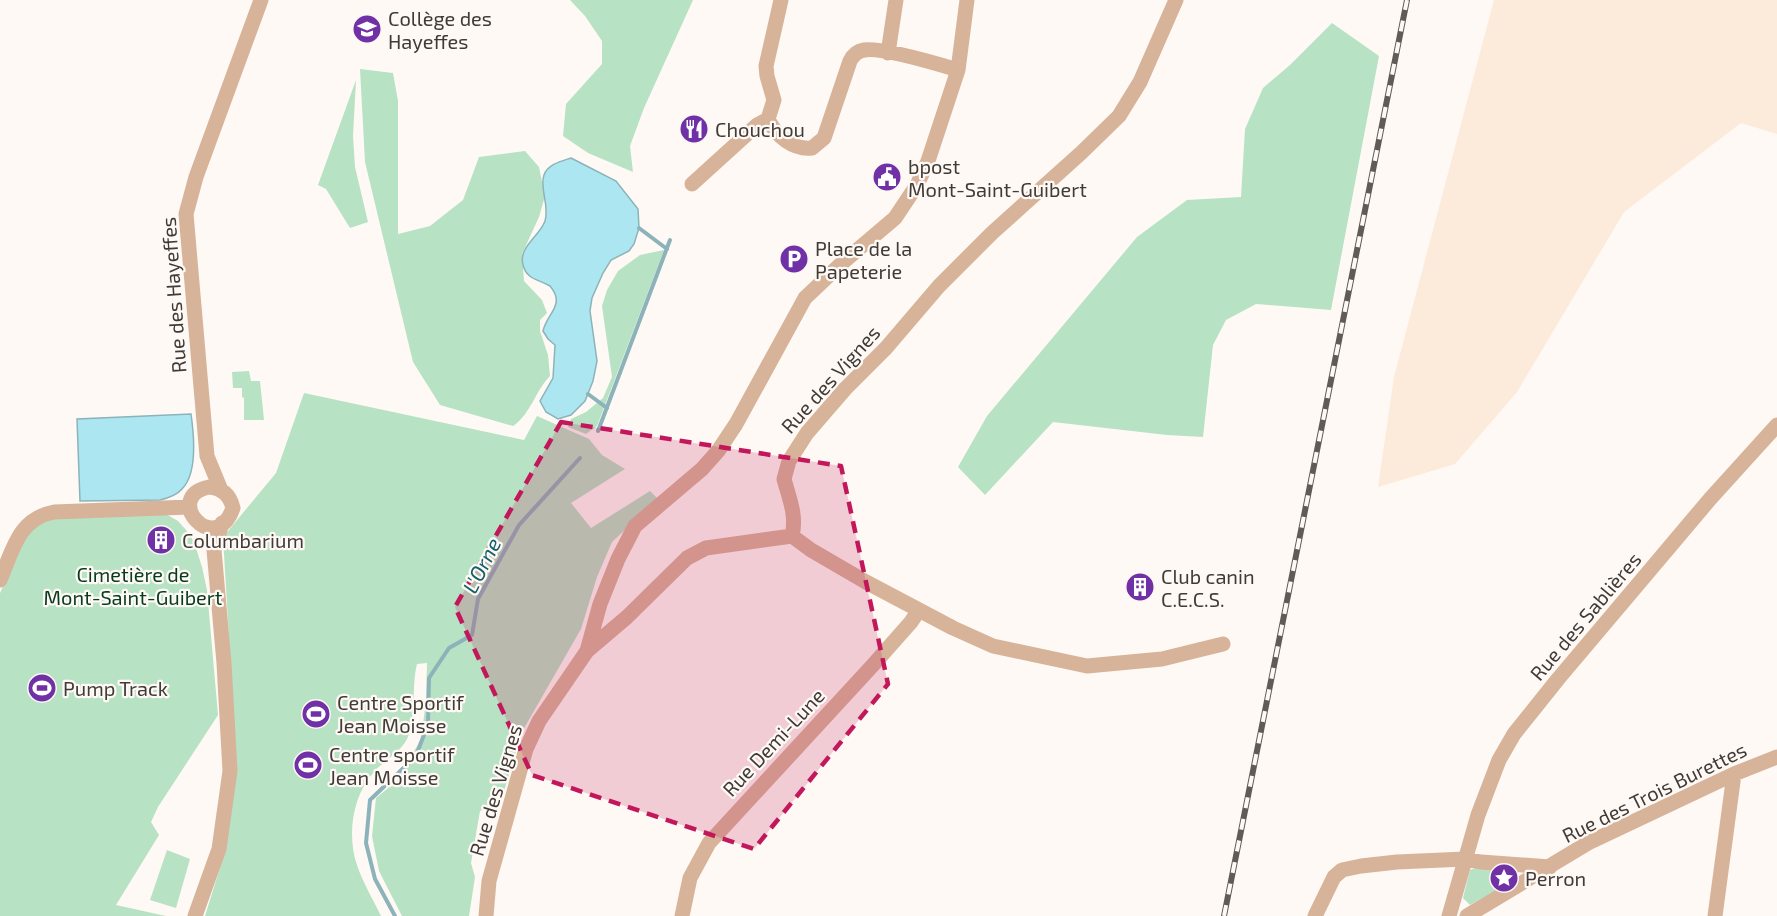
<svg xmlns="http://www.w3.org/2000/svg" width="1777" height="916" viewBox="0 0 1777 916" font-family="'Exo 2',sans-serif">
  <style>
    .built { fill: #fceada }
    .green { fill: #b8e2c4 }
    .water { fill: #ace7f1; stroke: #8cb3b9; stroke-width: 1.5 }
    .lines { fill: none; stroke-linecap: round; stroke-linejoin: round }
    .stream { stroke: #8cb3b9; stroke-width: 4 }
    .minor { stroke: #d7b39a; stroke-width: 15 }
    .rail-casing { stroke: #605b56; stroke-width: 6 }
    .rail { stroke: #fef9f4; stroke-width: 4; stroke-dasharray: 11; stroke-linecap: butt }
    .marked { fill: #c2185b; fill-opacity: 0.2; stroke: #c2185b; stroke-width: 4.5; stroke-dasharray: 12 8; stroke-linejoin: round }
    .labels { text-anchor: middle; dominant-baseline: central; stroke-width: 4.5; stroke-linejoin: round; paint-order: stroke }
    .poi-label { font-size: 20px; fill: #403b37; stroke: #fef9f4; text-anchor: start }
    .street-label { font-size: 20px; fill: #403b37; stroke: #fef9f4 }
    .park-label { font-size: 20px; fill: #073b1f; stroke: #fef9f4 }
    .water-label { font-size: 21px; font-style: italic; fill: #12616c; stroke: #fef9f4 }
  </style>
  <rect width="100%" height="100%" fill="#fef9f4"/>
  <path class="built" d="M1494,0H1777V134L1741,123L1624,212L1517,392L1455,464L1378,487L1394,377Z"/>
  <path class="green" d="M570,0H693L644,108L630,146L633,172L588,153L563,136L566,104L602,64V41L585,16Z
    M1332,23L1379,56L1331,310L1256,304L1226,320L1213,345L1203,437L1167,435L1053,422L985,495L958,467L987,416L1137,237L1187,200L1241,197L1245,129L1263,88L1290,65Z
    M360,69L393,73L398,101V234L430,226L463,200L479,157L525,151L539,167L545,196L539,217L522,254L524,281L542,300L547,313L540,320V331L548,355L550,376C535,391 531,414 513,426L440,405L413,362L365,162Z
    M356,80L353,136L355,167L368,222L350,228L326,189L318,185Z
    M664,250L597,426L586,434L568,427L571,419L586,412L603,398L612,377L602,306L607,290L618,271L640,255Z
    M249,371L251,381H260L264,420H244V398L242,397V388H233L232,372Z
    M304,393L524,440L537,416L589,439L602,455L625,469L571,503L591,528L650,491L658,499L612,542L597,577L581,629L523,730L500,804L480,811L471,863L475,877L469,916H402L379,871L372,836L376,798L398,780L421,739L426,701L427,663L417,664C411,687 417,722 406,741C398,754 382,762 373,773C352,797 347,836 357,865C363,883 373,899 381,916H205L225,852L236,758L223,537L276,473Z
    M164,513L178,521L187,531L194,542L202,567L207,590L218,715L158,807L151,822L159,835L116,905L166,916H0V593L26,534L46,518Z
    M167,850L190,859L176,908L150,900Z
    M1477,867L1512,870L1518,876L1517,879L1470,905L1463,898L1470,870Z"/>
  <path class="water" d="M571,158L616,181L638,209L639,228L634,244L629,251L611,260L603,273L592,298L590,311L597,361L593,381L585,401L571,415L558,419L546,412L540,401L553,378L555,345L548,339L543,331C547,313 566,305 550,286C538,279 527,280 523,265C518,247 540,236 545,221C550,205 539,189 544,175C548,164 562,161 571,158Z
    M191,414C194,435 198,473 182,489C177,495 168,498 160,500L80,501L77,419Z"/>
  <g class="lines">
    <path class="stream" d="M639,228L667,249
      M588,394L607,408
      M598,431L670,240
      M395,916L375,879L366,843L370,800L416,756L428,724L429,678L449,648L472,635L478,599L519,525L580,458"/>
    <path class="minor" d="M781,0L766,66L767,76L774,100L768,119C776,136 793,150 812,148L824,138L850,61C853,55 858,51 864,50C882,47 938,64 958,70
      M888,53L896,0
      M692,184L757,125L768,119
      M209,487C222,488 230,495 233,508C215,559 161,497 209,487Z
      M221,490L207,456L186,214L196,177L261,0
      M792,536L811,550L866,582L953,628L993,646L1087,666L1162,659L1223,644
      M0,580C13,550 18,519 54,512L190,507
      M587,651L600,604L618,559L635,526L702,469L718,451L736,424L805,298L842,263L895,218L917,185L928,161L958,70L967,0
      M195,916L219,849L230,771L224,663L214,550L222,523
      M486,916L489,881L526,749L539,721L587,651L627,617L687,558L706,548L792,536C797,515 789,498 784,479L789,461L807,433L845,389L886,348L939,286L992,233L1081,153L1119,116L1140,82L1176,0
      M682,916L690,878L709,843L873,665L911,622L919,610
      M1315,916L1334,877L1342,870L1361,866L1397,862L1465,859L1481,862L1550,867
      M1449,916L1478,815L1499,760L1514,734L1558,679L1710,499L1777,425
      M1467,916L1588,843L1734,774L1777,757
      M1715,916L1734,774"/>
    <g class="rail-casing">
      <path id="rail" d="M1224,916L1407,0"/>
    </g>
    <use href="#rail" class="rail"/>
  </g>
  <path class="marked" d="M561,422L841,466L888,684L754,849L532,775L455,607Z"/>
  <defs>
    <g id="school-disc" transform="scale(1.5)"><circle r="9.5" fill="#7031a6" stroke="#fef9f4"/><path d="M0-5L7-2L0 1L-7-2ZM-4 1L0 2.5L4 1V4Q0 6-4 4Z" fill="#fff"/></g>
    <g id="restaurant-disc" transform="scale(1.5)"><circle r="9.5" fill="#7031a6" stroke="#fef9f4"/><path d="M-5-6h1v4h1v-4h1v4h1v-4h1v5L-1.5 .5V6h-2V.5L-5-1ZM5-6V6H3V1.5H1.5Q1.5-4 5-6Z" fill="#fff"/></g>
    <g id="civic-disc" transform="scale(1.5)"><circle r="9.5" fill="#7031a6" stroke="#fef9f4"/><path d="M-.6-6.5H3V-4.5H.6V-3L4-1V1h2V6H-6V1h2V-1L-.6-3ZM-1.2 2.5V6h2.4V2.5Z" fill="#fff"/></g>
    <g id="parking-disc" transform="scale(1.5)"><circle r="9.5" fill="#7031a6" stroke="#fef9f4"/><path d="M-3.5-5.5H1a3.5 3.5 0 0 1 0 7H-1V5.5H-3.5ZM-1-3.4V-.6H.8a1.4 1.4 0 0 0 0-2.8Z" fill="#fff"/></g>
    <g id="building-disc" transform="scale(1.5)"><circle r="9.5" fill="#7031a6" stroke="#fef9f4"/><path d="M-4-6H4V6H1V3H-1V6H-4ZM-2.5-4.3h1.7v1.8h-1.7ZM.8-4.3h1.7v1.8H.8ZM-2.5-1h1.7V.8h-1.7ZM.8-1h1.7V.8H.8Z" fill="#fff"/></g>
    <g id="stadium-disc" transform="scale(1.5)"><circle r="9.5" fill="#7031a6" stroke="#fef9f4"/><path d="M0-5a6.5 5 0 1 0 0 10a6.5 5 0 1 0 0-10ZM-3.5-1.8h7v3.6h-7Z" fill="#fff"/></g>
    <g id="sight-disc" transform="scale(1.5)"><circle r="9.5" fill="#7031a6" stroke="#fef9f4"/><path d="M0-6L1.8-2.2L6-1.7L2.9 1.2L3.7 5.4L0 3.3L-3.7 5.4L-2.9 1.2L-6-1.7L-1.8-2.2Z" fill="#fff"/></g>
  </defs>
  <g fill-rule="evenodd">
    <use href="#school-disc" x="367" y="29"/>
    <use href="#restaurant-disc" x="694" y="129"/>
    <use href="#civic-disc" x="887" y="177"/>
    <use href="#parking-disc" x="794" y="259"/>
    <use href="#building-disc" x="161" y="540"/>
    <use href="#building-disc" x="1140" y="587"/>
    <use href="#stadium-disc" x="42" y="688"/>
    <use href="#stadium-disc" x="316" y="714"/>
    <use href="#stadium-disc" x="308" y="765"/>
    <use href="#sight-disc" x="1504" y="878"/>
  </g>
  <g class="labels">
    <g class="poi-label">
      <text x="388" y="18">Collège des<tspan x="388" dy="23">Hayeffes</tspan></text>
      <text x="715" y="129">Chouchou</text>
      <text x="908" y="166">bpost<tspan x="908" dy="23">Mont-Saint-Guibert</tspan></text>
      <text x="815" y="248">Place de la<tspan x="815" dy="23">Papeterie</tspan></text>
      <text x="182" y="540">Columbarium</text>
      <text x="1161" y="576">Club canin<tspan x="1161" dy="23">C.E.C.S.</tspan></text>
      <text x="63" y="688">Pump Track</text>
      <text x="337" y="702">Centre Sportif<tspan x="337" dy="23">Jean Moisse</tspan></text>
      <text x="329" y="754">Centre sportif<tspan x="329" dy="23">Jean Moisse</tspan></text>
      <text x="1525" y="878">Perron</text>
    </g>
    <g class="street-label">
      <text transform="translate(173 295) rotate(-94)">Rue des Hayeffes</text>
      <text transform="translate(830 379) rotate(-48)">Rue des Vignes</text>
      <text transform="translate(1585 616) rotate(-50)">Rue des Sablières</text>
      <text transform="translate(773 742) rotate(-47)">Rue Demi-Lune</text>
      <text transform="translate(495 790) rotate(-73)">Rue des Vignes</text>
      <text transform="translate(1654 792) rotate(-26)">Rue des Trois Burettes</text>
    </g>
    <g class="park-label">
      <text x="133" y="574">Cimetière de<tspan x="133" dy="23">Mont-Saint-Guibert</tspan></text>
    </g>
    <g class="water-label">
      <text transform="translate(481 565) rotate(-63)">L'Orne</text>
    </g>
  </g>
</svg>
